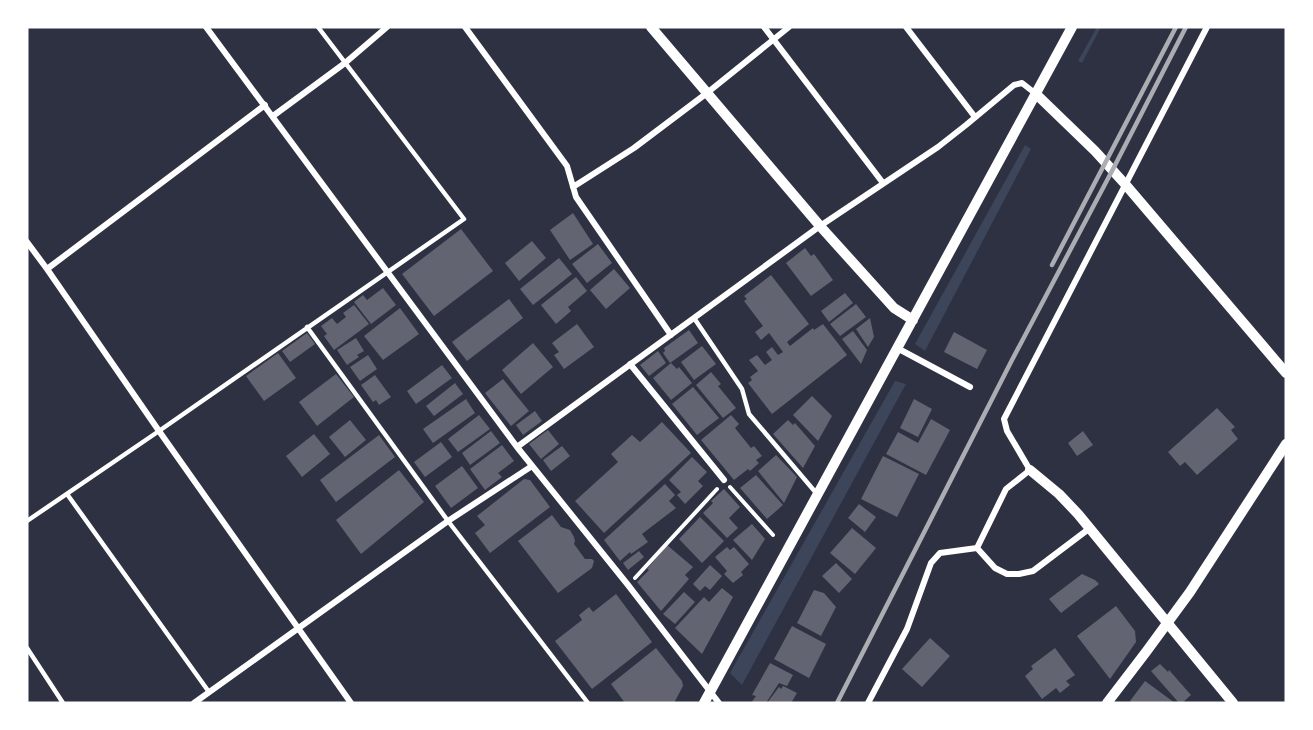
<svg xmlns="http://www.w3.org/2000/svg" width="1313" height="730" viewBox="0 0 1313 730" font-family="Inter,sans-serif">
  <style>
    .green { fill: #3c4559 }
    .building { fill: #626471 }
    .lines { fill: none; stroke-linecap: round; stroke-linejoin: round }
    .path { stroke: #fff; stroke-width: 4 }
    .service { stroke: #fff; stroke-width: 4.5 }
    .minor { stroke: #fff; stroke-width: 6 }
    .tertiary { stroke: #fff; stroke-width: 10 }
    .rail { stroke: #abadb3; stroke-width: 4.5 }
  </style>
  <rect width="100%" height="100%" fill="#2d3142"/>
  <path class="green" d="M1097,27H1101L1082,63L1078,61Z
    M1025,145L1031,149L925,351L915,344Z
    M895,381L906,384L742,685L730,673Z"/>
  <path class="building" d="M573,213L593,244L570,260L550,230Z
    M461,229L493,271L434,316L402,274Z
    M532,241L546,258L519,281L505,263Z
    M598,244L612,263L587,283L572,264Z
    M805,248L811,256L814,254L833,280L811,296L786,263Z
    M559,258L572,274L533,305L520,289Z
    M614,269L630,288L606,309L590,290Z
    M771,275L809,324L787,342L790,346L813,328L814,330L823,324L847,355L772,414L748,383L752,380L750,377L758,371L749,360L757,355L765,365L772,360L766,352L772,347L778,355L783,352L769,333L761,340L755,332L763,326L744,301L747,299L744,296Z
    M576,277L587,291L568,307L571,311L556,324L541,305Z
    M383,288L396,305L371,324L354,302L363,295L367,300Z
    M845,293L853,303L829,322L821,311Z
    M509,299L523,318L467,361L452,342Z
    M856,304L866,317L840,336L830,324Z
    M354,305L369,324L334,350L324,336L327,334L321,326L332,318L337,324L346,317L343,313Z
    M400,308L419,334L383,360L364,336Z
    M870,318L874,337L868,347L856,329Z
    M577,324L594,347L564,369L554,355L559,352L552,343Z
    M689,330L698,343L670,363L663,353L665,351L664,348Z
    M853,331L867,350L861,364L842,339Z
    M954,332L987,350L977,369L944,352Z
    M307,333L315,344L290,362L282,351Z
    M356,338L364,351L357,355L359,357L347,365L337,350Z
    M533,343L553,367L521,394L502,370Z
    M702,346L716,364L694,380L681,362Z
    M658,351L666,363L649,376L640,365Z
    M278,353L296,378L264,401L246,376Z
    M368,355L377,369L360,381L350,367Z
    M671,363L677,369L679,367L692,383L671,400L653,378Z
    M442,365L452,378L416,404L407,391Z
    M711,372L721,384L718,386L736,408L723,418L696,385Z
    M336,374L354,397L317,426L299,402Z
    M375,375L391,397L379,405L376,400L373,402L361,385Z
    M503,379L529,411L511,426L485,393Z
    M455,383L463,394L434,416L426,406Z
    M693,387L719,418L697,435L672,404Z
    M812,396L832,416L818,441L793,415Z
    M466,399L475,413L433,443L423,429Z
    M914,399L932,409L918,437L900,428Z
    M1217,408L1235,427L1231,430L1238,439L1197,475L1185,462L1180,466L1168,452Z
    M535,411L542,421L523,435L516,425Z
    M479,415L490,429L458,452L448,439Z
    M731,415L739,424L735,428L751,448L754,446L762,456L756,460L759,463L750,471L748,469L734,480L701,440Z
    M931,419L950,430L926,475L886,454L898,432L918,443Z
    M350,420L366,440L345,457L329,437Z
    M788,420L793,425L795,423L815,446L803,468L773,434Z
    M662,422L691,453L604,533L575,501L618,462L611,454L632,435L640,442Z
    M548,430L559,444L541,459L529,444Z
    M491,431L500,443L470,465L462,453Z
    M1083,431L1093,445L1077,456L1068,443Z
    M314,434L330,454L302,477L286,456Z
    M379,435L395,457L336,502L320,480Z
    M441,442L452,457L425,477L414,462Z
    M502,445L514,461L498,473L502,477L485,490L470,469Z
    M562,446L570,456L551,471L543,460Z
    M776,455L797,477L784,503L758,471Z
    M883,456L919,474L897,517L861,499Z
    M692,457L707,472L698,481L703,486L685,504L677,495L681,492L669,480Z
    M462,466L478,488L451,508L435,486Z
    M399,470L424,502L361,554L336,520Z
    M756,475L783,505L767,519L740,488Z
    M524,479L530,480L550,507L490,553L475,533L485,525L477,516Z
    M665,484L675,495L669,501L676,508L642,534L648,542L631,554L630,552L620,561L604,540Z
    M724,489L740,507L729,518L738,528L727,538L703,513L713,503L711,501Z
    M859,504L876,517L865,532L848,518Z
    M552,515L561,527L570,530L574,537L575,541L574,544L585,559H592L594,561L592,568L558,593L518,541Z
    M700,517L724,541L702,563L679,539Z
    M752,524L765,539L752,560L733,540Z
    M852,528L876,548L855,574L830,553Z
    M667,545L693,567L685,575L689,579L661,611L637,582L649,570L647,569Z
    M727,547L730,550L734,547L749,564L741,572L743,575L733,583L724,574L727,571L715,557Z
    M639,551L644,557L628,570L623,563Z
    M836,563L852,579L839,593L822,576Z
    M710,565L722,576L710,590L705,586L700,591L693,584Z
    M1082,574L1095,580L1099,584L1061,613L1049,599Z
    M722,588L733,597L702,654L675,628L704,597L709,602Z
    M814,590L824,593L836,607L821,636L797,623Z
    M684,592L695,602L675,624L663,614Z
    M616,594L652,642L592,689L555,641L582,620L579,615L589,607L593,612Z
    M1116,606L1135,631L1136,642L1110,679L1077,636Z
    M792,626L826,644L809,678L774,659Z
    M930,638L950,656L922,687L902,669Z
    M656,648L682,681L683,686L674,703H625L611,684Z
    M1055,648L1075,675L1066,681L1070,685L1060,693L1056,688L1042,699L1025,676L1033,669L1031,666Z
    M770,663L793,675L787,686L779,683L766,703H751L756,696L752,695Z
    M1160,664L1168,672L1169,670L1191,695L1182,703H1179L1151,671Z
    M1145,681L1175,703H1133L1130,701Z
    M783,686L797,693L791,703H767L779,687L781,689Z"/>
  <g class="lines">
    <path class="path" d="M730,487L773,535
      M635,578L717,489"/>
    <path class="service" d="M694,318L742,389L749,414L817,494
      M307,327L448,521L588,703
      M67,494L209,692
      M27,521L159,431L464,219L318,27
      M27,648L63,703"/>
    <path class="minor" d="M206,27L517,447L628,585L719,703
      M465,27L567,166L576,197L671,335
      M764,27L883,183
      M906,27L975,117
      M273,116L345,63L387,27
      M573,187L634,148L707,93L789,27
      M27,242L47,269L159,431L351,703
      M47,269L265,105
      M897,348L970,387
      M630,364L724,480
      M517,447L820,226L938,147L966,125L1014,85L1022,83L1036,94
      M977,548L1006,489L1030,470L1007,431L1004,419L1207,27
      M977,548L995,568L1007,574H1019L1033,571L1090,528
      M194,703L448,521L532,466
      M868,703L907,629L931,563L940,553L977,548"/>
    <path class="tertiary" d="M651,27L820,226L894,308L913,320
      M1036,94L1095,151L1125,184L1286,373
      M1030,470L1059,494L1078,514L1233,703
      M704,703L1072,27
      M1107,703L1146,652L1190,592L1286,444"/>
    <path class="rail" d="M1052,265L1176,27
      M837,703L1012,360L1112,171L1186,27"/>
  </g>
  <rect width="1313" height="730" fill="none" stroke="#ffffff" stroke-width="57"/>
</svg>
